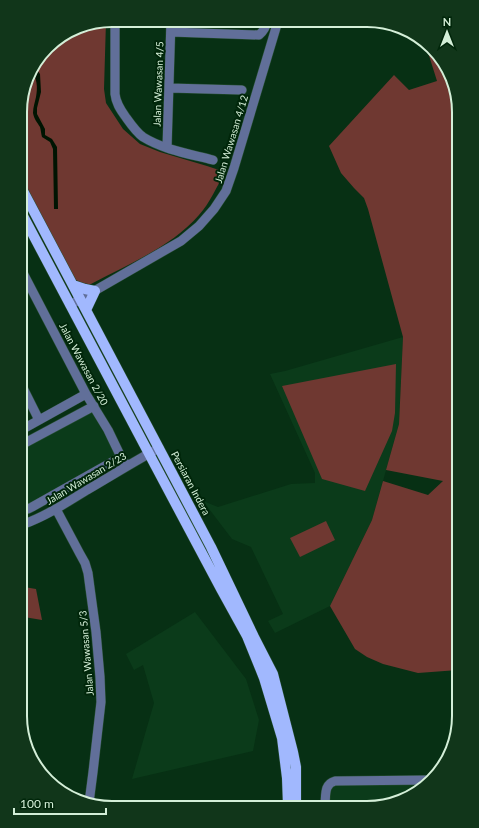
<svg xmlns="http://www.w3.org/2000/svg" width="479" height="828" viewBox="0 0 479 828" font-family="Lato,sans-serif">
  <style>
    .built { fill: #0b3b1a }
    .green { fill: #6f3831 }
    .water { fill: #001402 }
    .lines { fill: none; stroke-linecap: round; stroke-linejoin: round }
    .minor-casing { stroke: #284f33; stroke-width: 10 }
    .major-casing { stroke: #284f33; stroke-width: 11 }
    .minor { stroke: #616f99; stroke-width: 9 }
    .major { stroke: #a1b8fe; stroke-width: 10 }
    .labels { text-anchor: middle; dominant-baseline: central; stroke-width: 4; stroke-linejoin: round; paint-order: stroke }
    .street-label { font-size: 10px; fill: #d4efd8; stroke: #00260a }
    .rim { fill: none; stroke: #d4efd8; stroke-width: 2 }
  </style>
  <rect width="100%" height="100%" fill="#073014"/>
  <path class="built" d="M403,337L399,424L372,520L330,606L275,633L268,621L283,614L251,547L232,539L203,501L218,507L291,484L315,483V473L270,374L285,371Z
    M91,411L117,456L29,506H23V447Z
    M195,612L246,679L259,720L253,751L132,779L154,703L143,665L134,670L126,654Z
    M425,783L397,803L329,804L331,785Z"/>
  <path class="green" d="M106,21L104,89L106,103L123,129L140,144L160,152L207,166L225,172C217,186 210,203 199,215C171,247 129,264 91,284C83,284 79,283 74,278L21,177V100L30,71L51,43L77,27Z
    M426,42L427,43L454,82L458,670L418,673L383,664L367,657L355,649L330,606L372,520L383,481L428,495L443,481L386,470L399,424L403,337L368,209L364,198L354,188L341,173L329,146L394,75L409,90L437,81L426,46Z
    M396,364L395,413L392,431L365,491L322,479L282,386Z
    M326,521L335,540L300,557L290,538Z
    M24,587L36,589L42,620L24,617Z"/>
  <path class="water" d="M34,66L40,74L41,92L37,108V114L45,129V135L52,139L57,147L58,209H54L53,149L50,142L42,137C41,134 41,130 40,127C37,122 34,119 33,113C33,107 35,102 36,97C38,87 37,78 31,70Z"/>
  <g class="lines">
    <g class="minor-casing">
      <path id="minor" d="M115,20V94C116,103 120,109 125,116C130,123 136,132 143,137C164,150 190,154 213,160
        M171,32L259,35C264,31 266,27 267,21
        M169,88L242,90
        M167,148L171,20
        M22,271L86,394L108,430L121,457L127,466
        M70,305L181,241L199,226L214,209L226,191L234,168L278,21
        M23,388L39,420
        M23,429L86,394
        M23,444L94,406
        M23,509H28L32,507L121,457
        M56,509L80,554L85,563L88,573L90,588L96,632L100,677L101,702L93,772L89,803
        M24,524C46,516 66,503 87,490C111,476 135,461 159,448
        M325,804C326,795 324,784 335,781L429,780"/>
    </g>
    <g class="major-casing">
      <path id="major" d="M21,187L211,547L254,637L273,674L293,752L296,767V804
        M21,212L155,465L221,589L247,636L264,678L282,738L287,778L288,805
        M73,285L85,289L95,291L86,310"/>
    </g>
    <use href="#minor" class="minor"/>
    <use href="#major" class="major"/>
  </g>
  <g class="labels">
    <g class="street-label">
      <text transform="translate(158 84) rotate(-88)">Jalan Wawasan 4/5</text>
      <text transform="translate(231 139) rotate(-73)">Jalan Wawasan 4/12</text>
      <text transform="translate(84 364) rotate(62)">Jalan Wawasan 2/20</text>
      <text transform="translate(86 478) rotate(-31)">Jalan Wawasan 2/23</text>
      <text transform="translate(191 483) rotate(62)">Persiaran Indera</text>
      <text transform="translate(86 653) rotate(-95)">Jalan Wawasan 5/3</text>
    </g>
  </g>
  <path d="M0 0H479V828H0ZM112 27H367A85 85 0 0 1 452 112V716A85 85 0 0 1 367 801H112A85 85 0 0 1 27 716V112A85 85 0 0 1 112 27Z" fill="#11361a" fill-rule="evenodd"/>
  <path class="rim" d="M112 27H367A85 85 0 0 1 452 112V716A85 85 0 0 1 367 801H112A85 85 0 0 1 27 716V112A85 85 0 0 1 112 27Z"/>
  <g transform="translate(447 32)" stroke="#00260a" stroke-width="3" paint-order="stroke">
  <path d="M0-3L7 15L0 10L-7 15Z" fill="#d4efd8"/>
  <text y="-6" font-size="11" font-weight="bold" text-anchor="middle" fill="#d4efd8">N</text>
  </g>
  <path d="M14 808v6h92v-6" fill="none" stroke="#d4efd8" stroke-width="2"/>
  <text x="20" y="808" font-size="12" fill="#d4efd8" stroke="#00260a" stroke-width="3" paint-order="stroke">100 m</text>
</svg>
